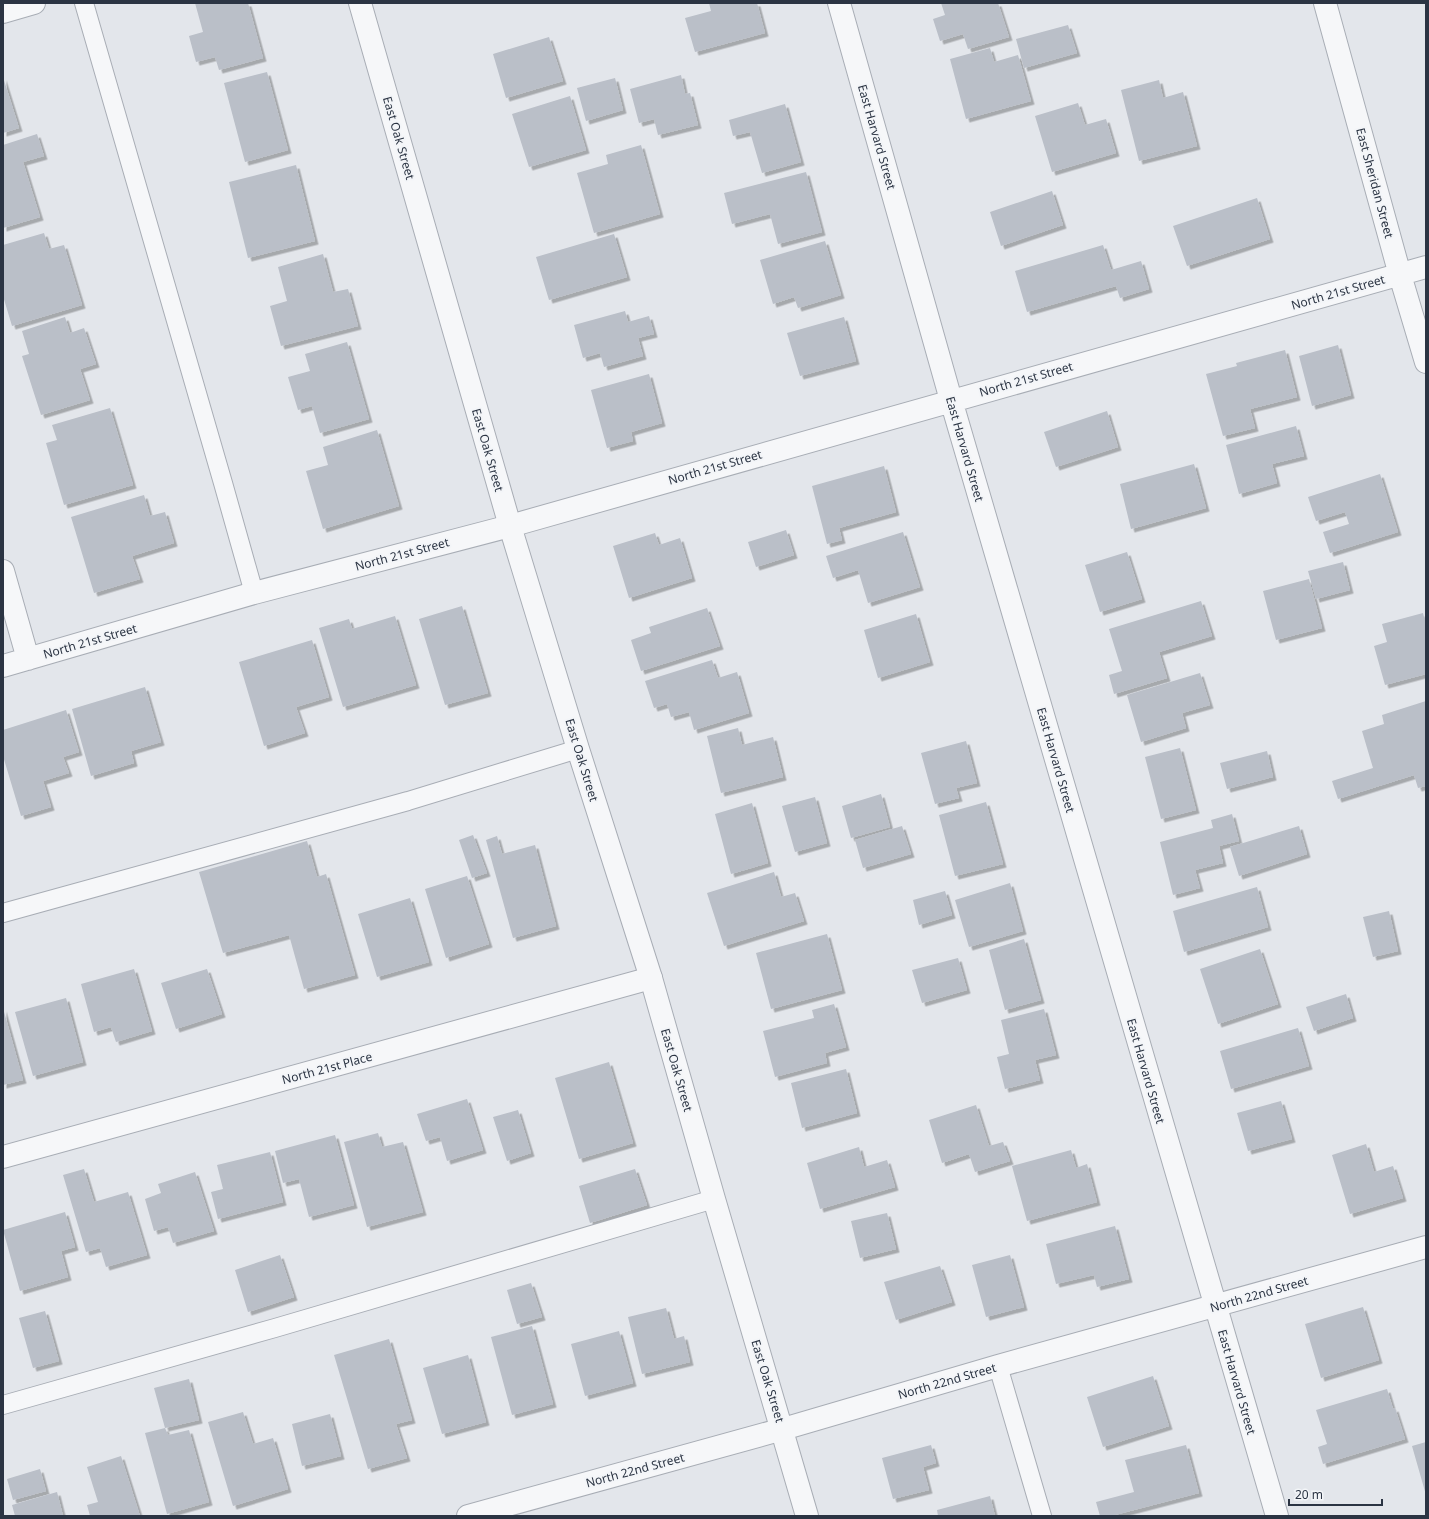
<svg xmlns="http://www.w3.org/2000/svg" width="1429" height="1519" viewBox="0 0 1429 1519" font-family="'Noto Sans',sans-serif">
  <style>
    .building { fill: #babfc8; filter: url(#shadow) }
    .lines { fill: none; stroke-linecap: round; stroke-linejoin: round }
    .service-casing { stroke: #a8adb5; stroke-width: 20 }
    .minor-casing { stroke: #a8adb5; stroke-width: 24 }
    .tertiary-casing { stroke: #a8adb5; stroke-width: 24 }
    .service { stroke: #f6f7f9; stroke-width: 18 }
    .minor { stroke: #f6f7f9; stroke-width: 22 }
    .tertiary { stroke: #f6f7f9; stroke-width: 22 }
    .labels { text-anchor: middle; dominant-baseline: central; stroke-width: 4; stroke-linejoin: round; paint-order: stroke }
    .street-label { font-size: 12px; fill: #2b3443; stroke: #f3f5f8 }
  </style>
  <defs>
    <filter id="shadow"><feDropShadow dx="3.5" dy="3.5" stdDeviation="0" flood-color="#0004"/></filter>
  </defs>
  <rect width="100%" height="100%" fill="#e3e6eb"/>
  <path class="building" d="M195,3H248L263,58L219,70L215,57L196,62L189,36L203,32Z
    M709,3H757L765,33L695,52L685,18L711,11Z
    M941,3H998L1009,37L968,49L963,34L940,41L933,19L945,15Z
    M1068,25L1077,53L1024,68L1016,39Z
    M549,37L563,81L506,98L493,54Z
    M990,48L994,62L1018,55L1031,101L966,119L950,59Z
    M267,72L288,150L245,162L224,83Z
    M681,75L685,94L690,93L698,125L658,135L654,119L639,123L630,89Z
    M3,77L19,128L3,133Z
    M615,78L623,110L586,121L577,88Z
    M1159,80L1163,98L1183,92L1197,146L1139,161L1121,90Z
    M570,96L586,150L529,167L512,114Z
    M1078,103L1085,125L1106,119L1116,153L1052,172L1035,116Z
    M785,104L801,162L762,173L750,132L733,136L729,120Z
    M37,134L44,156L23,162L40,217L3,228V145Z
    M641,145L660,214L594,233L577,173L608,164L606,155Z
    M296,165L315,241L248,258L229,182Z
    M806,172L822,232L778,244L770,214L732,224L724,193Z
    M1052,191L1063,225L1001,246L990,212Z
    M1257,198L1270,239L1187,266L1173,226Z
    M44,233L49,249L64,245L82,305L12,326L3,296V260H4L3,245Z
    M614,234L627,277L549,300L536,257Z
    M825,241L841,295L798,308L794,297L773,304L760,260Z
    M1103,245L1111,270L1141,261L1149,289L1120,298L1116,286L1027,312L1015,271Z
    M323,254L333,292L348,289L358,326L281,346L270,306L287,301L278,267Z
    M625,311L628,322L649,316L654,334L638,338L643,356L604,367L600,353L583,358L574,325Z
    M65,317L70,333L84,328L96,364L80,369L90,400L41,415L22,356L29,354L22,331Z
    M844,317L856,361L800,376L787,333Z
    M347,342L369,419L320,433L312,406L298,410L288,377L310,371L305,354Z
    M1338,345L1351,395L1312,406L1299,356Z
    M1285,350L1297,397L1250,409L1255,428L1223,436L1206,374L1237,366L1236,363Z
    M649,374L662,423L631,432L633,441L607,448L591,390Z
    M110,408L133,485L64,505L46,443L57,440L52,425Z
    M1107,411L1118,447L1056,467L1044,432Z
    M1296,426L1304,456L1272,464L1277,483L1239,494L1226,445Z
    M377,430L399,506L323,529L306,471L328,465L323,447Z
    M1194,464L1206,508L1131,529L1120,484Z
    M884,466L896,512L839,528L842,540L827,544L812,486Z
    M1380,474L1398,532L1330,553L1323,532L1349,524L1345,512L1316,521L1308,497Z
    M144,495L150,516L165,512L174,543L132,556L140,579L94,593L71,517Z
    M786,530L794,555L756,567L748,542Z
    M903,532L920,587L868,603L858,570L833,578L826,556Z
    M655,533L659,545L680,538L692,578L629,598L613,546Z
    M1127,552L1142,599L1100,612L1085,565Z
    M1343,562L1350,590L1316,599L1308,571Z
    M1309,579L1322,628L1276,640L1263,591Z
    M1201,601L1212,636L1159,652L1167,678L1114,694L1109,675L1122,671L1109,629Z
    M462,606L488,693L445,705L419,619Z
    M707,608L720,646L641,671L631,640L651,633L649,627Z
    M1423,613L1426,625V674L1385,685L1374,646L1387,642L1382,624Z
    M916,614L930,662L878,678L864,630Z
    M395,616L416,685L343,707L319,628L349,619L352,629Z
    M312,640L329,697L296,707L305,733L264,746L239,662Z
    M712,660L718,678L737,672L749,713L694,730L689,712L671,717L667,704L654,708L645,681Z
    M1200,673L1210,705L1182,713L1186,728L1141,742L1127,695Z
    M145,687L161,742L131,751L134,763L91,776L72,709Z
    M1426,701V786L1418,788L1414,775L1338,799L1332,781L1373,768L1362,731L1384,724L1382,715Z
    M66,710L79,752L63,757L69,773L43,781L51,807L21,816L3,756V730Z
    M738,728L742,745L773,737L783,777L721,793L707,736Z
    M966,741L977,783L956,788L959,798L935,804L921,753Z
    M1180,748L1196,810L1161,819L1145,757Z
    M1267,751L1273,777L1227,789L1220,763Z
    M881,794L890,827L851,838L842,806Z
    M815,797L827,843L795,852L782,806Z
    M986,802L1003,864L955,876L939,815Z
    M752,803L768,863L731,874L715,814Z
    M1232,814L1239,841L1219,846L1223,863L1195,870L1200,888L1173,895L1160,842L1213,828L1211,820Z
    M902,826L911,854L863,868L855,840Z
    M1299,826L1307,854L1239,876L1230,847Z
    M473,835L487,873L472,878L459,840Z
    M497,836L502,854L535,845L556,926L513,938L486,840Z
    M307,841L317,877L326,874L355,975L304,989L289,935L223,953L199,872Z
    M774,872L781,897L795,893L804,921L724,946L707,893Z
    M467,876L489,944L446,958L425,889Z
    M1010,883L1023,931L969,947L955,900Z
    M1257,887L1268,927L1184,952L1173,911Z
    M945,891L952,915L919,925L913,900Z
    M410,898L429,962L377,977L358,914Z
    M1389,911L1398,951L1373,957L1363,917Z
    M827,934L842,990L771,1009L756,953Z
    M1024,939L1041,1000L1005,1010L989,950Z
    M1260,949L1278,1004L1218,1024L1200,969Z
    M958,958L967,990L922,1003L912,970Z
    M134,969L152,1031L116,1042L111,1027L94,1032L81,984Z
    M207,969L222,1014L176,1029L161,983Z
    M1346,994L1353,1018L1314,1031L1306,1007Z
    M66,998L83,1062L33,1076L15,1012Z
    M834,1004L846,1047L825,1053L827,1063L775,1077L763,1031L814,1018L812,1010Z
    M3,1008L23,1080L3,1085Z
    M1044,1009L1056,1055L1035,1060L1040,1080L1005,1089L997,1057L1009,1054L1001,1020Z
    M1298,1028L1309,1066L1231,1089L1220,1051Z
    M609,1062L633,1143L579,1159L555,1078Z
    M846,1069L857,1113L802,1128L791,1083Z
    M467,1099L483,1150L447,1161L440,1137L426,1141L417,1114Z
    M1281,1101L1292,1139L1248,1151L1237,1113Z
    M976,1105L989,1146L1003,1142L1010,1161L975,1172L969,1154L942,1163L929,1120Z
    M518,1110L531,1153L507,1161L493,1117Z
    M378,1133L382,1147L403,1142L423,1212L367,1227L344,1142Z
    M335,1135L354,1205L309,1217L299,1179L283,1183L275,1151Z
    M1366,1144L1374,1172L1393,1166L1403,1198L1350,1214L1332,1155Z
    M859,1147L864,1167L887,1160L895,1187L820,1209L807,1163Z
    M1071,1150L1076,1168L1087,1164L1097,1202L1027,1221L1012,1166Z
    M270,1152L283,1202L218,1219L211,1192L223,1189L217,1165Z
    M84,1169L94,1202L128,1192L147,1255L106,1267L100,1248L86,1252L63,1175Z
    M635,1169L647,1205L590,1223L579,1186Z
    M195,1172L214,1231L173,1243L168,1227L154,1231L145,1199L161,1193L158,1184Z
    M65,1212L75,1247L61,1251L68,1277L20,1291L3,1230Z
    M887,1213L896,1249L860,1258L851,1221Z
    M1115,1226L1129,1279L1097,1287L1094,1275L1056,1284L1046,1244Z
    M280,1255L294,1297L248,1312L235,1270Z
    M1010,1255L1024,1307L986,1317L972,1265Z
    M940,1266L952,1302L896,1320L884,1282Z
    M531,1283L542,1317L517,1324L507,1290Z
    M1363,1307L1379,1360L1321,1378L1305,1324Z
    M666,1308L674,1339L684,1336L690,1362L642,1374L628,1317Z
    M45,1311L59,1361L33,1368L19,1318Z
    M532,1326L553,1404L512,1415L491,1337Z
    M619,1331L633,1383L585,1396L571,1344Z
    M389,1339L412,1420L396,1424L407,1458L368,1469L334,1355Z
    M468,1355L486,1422L442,1434L423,1368Z
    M1153,1376L1169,1426L1103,1447L1087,1397Z
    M189,1379L199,1420L165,1428L154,1388Z
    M1387,1389L1393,1409L1395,1408L1405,1439L1323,1464L1318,1447L1327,1444L1316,1410Z
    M243,1412L253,1444L273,1438L288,1489L233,1506L208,1422Z
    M330,1414L341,1456L302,1466L292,1424Z
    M165,1428L168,1435L189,1430L209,1502L167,1514L145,1433Z
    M1426,1442V1495L1412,1446Z
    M931,1445L936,1463L923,1467L929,1490L893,1499L882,1458Z
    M1186,1445L1199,1493L1111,1516H1100L1096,1502L1134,1492L1125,1460Z
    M121,1456L140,1516H90L87,1505L98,1502L87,1467Z
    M40,1469L46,1491L13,1500L7,1479Z
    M57,1492L63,1516H15L12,1505Z
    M990,1496L995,1516H938L937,1510Z"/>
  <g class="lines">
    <g class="service-casing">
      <path id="service" d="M84,3L223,483L254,593
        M3,913L408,801L578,749
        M998,1366L1042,1516
        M3,1405L275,1328L714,1199"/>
    </g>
    <g class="minor-casing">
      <path id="minor" d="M839,3L951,400L1277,1516
        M1325,3L1400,275L1426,362
        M3,12L34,3
        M3,571L28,659
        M3,666L254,593L510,526L1426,267
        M3,1157L651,978
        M468,1516L783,1429L998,1366L1426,1247"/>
    </g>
    <g class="tertiary-casing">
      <path id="tertiary" d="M360,3L510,526L578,749L651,978L714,1199L807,1516"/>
    </g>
    <use href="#service" class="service"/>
    <use href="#minor" class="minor"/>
    <use href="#tertiary" class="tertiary"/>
  </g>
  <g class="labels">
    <g class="street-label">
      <text transform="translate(877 137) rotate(74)">East Harvard Street</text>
      <text transform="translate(399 138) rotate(74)">East Oak Street</text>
      <text transform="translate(1375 183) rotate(75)">East Sheridan Street</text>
      <text transform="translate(1338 292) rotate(-16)">North 21st Street</text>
      <text transform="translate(1026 379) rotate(-16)">North 21st Street</text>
      <text transform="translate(965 449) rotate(74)">East Harvard Street</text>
      <text transform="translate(488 450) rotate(74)">East Oak Street</text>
      <text transform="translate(715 467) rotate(-16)">North 21st Street</text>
      <text transform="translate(402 554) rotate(-15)">North 21st Street</text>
      <text transform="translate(90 641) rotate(-16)">North 21st Street</text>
      <text transform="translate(582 760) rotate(73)">East Oak Street</text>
      <text transform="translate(1056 760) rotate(74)">East Harvard Street</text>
      <text transform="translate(327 1068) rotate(-15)">North 21st Place</text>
      <text transform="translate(677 1070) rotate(74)">East Oak Street</text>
      <text transform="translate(1146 1071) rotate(74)">East Harvard Street</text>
      <text transform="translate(1259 1294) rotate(-16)">North 22nd Street</text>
      <text transform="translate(768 1381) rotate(73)">East Oak Street</text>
      <text transform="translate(947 1381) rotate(-16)">North 22nd Street</text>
      <text transform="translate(1237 1382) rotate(74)">East Harvard Street</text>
      <text transform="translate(635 1470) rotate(-15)">North 22nd Street</text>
    </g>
  </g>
  <rect width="1429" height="1519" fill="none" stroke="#2b3443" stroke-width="8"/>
  <path d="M1289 1499v6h93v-6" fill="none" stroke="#2b3443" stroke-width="2"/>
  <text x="1295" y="1499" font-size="12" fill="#2b3443" stroke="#f3f5f8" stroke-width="3" paint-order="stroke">20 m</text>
</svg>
